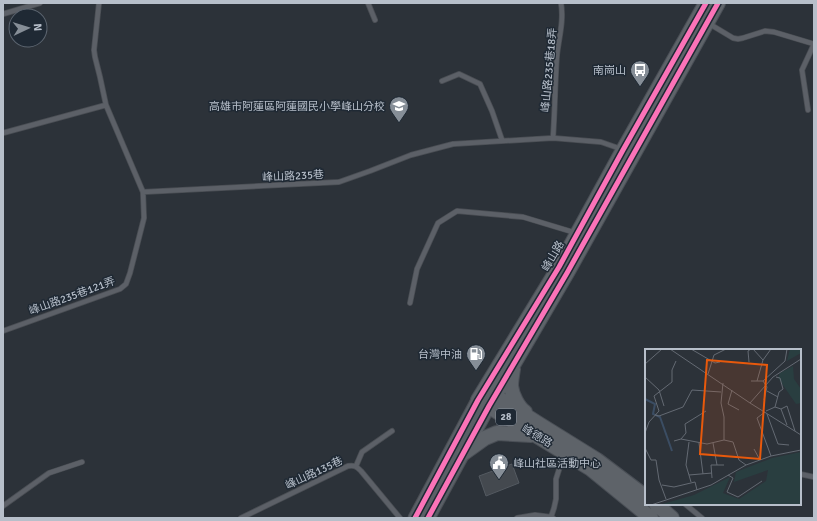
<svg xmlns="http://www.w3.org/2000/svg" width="817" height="521" viewBox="0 0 817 521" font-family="Signika,'Noto Sans TC',sans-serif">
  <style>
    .building { fill: #44494f; stroke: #545a61 }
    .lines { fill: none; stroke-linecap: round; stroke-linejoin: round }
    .lane-casing { stroke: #4a4e54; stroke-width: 6 }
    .secondary-casing { stroke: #4a4e54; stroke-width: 15 }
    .primary-casing { stroke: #4a4f56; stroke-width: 16 }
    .lane { stroke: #5c6067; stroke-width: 4.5 }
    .secondary { stroke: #5a5f66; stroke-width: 13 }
    .primary { stroke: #5e6369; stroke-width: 14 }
    .cycleway-casing { stroke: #1f2934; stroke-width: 8 }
    .cycleway { stroke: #fb73b8; stroke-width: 5 }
    .labels { text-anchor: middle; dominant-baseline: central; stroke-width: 3; stroke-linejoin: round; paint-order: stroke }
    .shield { fill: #1f2934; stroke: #89929d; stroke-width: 1 }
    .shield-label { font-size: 10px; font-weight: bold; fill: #b7bfca }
    .street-label { font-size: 11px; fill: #b7bfca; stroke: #1f2934 }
    .poi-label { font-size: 11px; fill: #b7bfca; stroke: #1f2934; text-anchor: end }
    .inset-river { fill: none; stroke: #3b4d63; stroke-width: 2 }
    .inset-road { fill: none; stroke: #646a73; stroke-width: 1 }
    .view { fill: #e8590c; fill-opacity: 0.15; stroke: #e8590c; stroke-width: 2 }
    .inset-edge { fill: none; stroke: #b7bfca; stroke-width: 2 }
  </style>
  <rect width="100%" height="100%" fill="#2c3239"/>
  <path class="building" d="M512,464L519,483L486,496L479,476Z"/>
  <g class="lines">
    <g class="lane-casing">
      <path id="lane" d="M368,3L375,20
        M3,14L40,3
        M708,23L733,38L738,39L743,38L765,31L774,32L814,44
        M442,81L459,74L480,84L492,111L502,140
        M808,110L802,70L814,44
        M3,133L106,105
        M553,138C555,110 555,82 557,55C559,37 564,21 561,3
        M143,192L339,182L370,171L411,155L453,144L553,138L601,142L621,149
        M410,303L417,269L438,223L457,211L523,217L576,233
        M3,331L120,289L126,284L130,273L144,218L143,192L106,105L100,77L95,57L94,50L99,3
        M356,466L362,452L392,431
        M800,474L814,477
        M685,504L702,518
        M3,506L49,473L82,462
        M551,517L554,508L556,499V479L564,454
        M241,518L348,466C354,465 356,466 361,471L400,518
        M517,518L535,515L551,517L553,518"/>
    </g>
    <g class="secondary-casing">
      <path id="secondary" d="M415,518L478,400
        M428,518L489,406"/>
    </g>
    <g class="primary-casing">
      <path id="primary" d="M513,369C512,375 511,381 511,386C512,395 518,407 525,412
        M489,392L539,424L597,460L646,497
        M489,406L567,273L718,3
        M464,453L485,438L497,433L531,435
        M656,504L672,518
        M651,518L591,469L478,400L559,267L623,150L706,3"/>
    </g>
    <use href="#lane" class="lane"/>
    <use href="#secondary" class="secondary"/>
    <use href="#primary" class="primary"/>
    <g class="cycleway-casing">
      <path id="cycleway" d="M415,518L478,400L559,267L623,150L706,3
        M428,518L489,406L567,273L718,3"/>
    </g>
    <use href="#cycleway" class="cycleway"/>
  </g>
  <defs>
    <g id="bus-pin" transform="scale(1)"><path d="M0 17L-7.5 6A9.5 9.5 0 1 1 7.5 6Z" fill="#868e97" stroke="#1f2934"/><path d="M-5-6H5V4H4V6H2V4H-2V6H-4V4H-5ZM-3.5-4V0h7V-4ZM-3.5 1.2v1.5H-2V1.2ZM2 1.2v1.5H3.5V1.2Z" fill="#fff"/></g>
    <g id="school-pin" transform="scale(1)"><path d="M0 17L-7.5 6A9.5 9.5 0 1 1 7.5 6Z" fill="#868e97" stroke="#1f2934"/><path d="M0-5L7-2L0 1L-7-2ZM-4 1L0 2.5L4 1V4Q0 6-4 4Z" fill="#fff"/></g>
    <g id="fuel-pin" transform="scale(1)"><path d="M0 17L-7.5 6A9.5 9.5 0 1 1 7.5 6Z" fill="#868e97" stroke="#1f2934"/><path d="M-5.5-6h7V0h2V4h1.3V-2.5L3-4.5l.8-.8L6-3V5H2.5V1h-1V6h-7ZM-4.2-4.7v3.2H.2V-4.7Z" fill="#fff"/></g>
    <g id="civic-pin" transform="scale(1)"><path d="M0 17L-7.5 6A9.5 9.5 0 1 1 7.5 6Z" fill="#868e97" stroke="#1f2934"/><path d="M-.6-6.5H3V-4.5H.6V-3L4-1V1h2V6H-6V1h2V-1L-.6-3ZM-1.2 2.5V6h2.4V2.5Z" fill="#fff"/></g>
  </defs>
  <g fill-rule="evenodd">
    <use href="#bus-pin" x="640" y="70"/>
    <use href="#school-pin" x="399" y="106"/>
    <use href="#fuel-pin" x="476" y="354"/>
    <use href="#civic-pin" x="499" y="463"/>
  </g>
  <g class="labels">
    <rect class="shield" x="496" y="409" width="20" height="16" rx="3"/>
    <g class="shield-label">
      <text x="506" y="417">28</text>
    </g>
    <g class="street-label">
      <text transform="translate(549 70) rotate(-85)">峰山路235巷18弄</text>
      <text transform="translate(293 176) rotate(-3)">峰山路235巷</text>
      <text transform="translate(553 256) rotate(-60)">峰山路</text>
      <text transform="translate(72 296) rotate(-20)">峰山路235巷121弄</text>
      <text transform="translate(537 436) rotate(31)">峰德路</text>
      <text transform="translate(314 473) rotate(-25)">峰山路135巷</text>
    </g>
    <g class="poi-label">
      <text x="626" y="70">南崗山</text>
      <text x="385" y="106">高雄市阿蓮區阿蓮國民小學峰山分校</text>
      <text x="462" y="354">台灣中油</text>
      <text x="513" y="463" text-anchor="start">峰山社區活動中心</text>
    </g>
  </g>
  <g transform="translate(645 349)">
    <rect width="156" height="156" fill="#2c3239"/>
    <path d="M145,0H156V4L142,12ZM148,17L149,30L156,40V54L151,55L133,29L135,24ZM156,103V156H14L49,146L85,128L78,144L94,150L121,132L123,121L89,133L91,123L127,109Z" fill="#293e40"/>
    <path class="inset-river" d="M0,50L10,55L8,65L15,68L27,102"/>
    <path class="inset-road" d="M25,0L105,54L128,28L156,10M46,0L70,14L75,13M108,0L118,11M104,13L103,2L106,0M0,15L17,0M63,25L69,6L81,0M0,28L14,41L19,57M106,32H118L140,12L142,0M112,32L118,11L126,0M118,32L122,38L119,51M78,34L76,54L79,68V91M87,41L83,55L94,61M122,42L133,48M105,54L156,86M130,58L136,60L142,76M136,60L142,57L150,82M121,62L130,58L134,43L138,40L135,29L131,28M120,63L112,69L126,107M122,65L133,95L144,96M10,66L14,67L38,58L47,41L76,43M0,84L4,73L14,62L9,47L27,33V21L31,12M36,90L41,84L40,75L61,62M29,92L36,90L62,95L79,91L88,93L94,111L101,116M44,93L41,116L46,133M54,94L58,125M68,94L72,116M0,99L6,111H11L14,131L21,150M109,100L115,111M44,126L67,124M83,126L88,129L82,143L93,148L117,132M67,129L66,116H79M17,136L29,138L50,133L52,141M6,156L66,136L101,116L126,107L156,101"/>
    <path class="view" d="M62,11L122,16L115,110L55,105Z"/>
    <rect width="156" height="156" class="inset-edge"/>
  </g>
  <rect width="817" height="521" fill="none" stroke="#b7bfca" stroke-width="8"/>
  <g transform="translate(28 28) rotate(86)"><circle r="19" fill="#1f2934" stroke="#5c6570"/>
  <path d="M0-3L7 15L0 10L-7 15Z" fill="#868e97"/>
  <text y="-6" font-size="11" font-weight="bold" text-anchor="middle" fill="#b7bfca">N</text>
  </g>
</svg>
